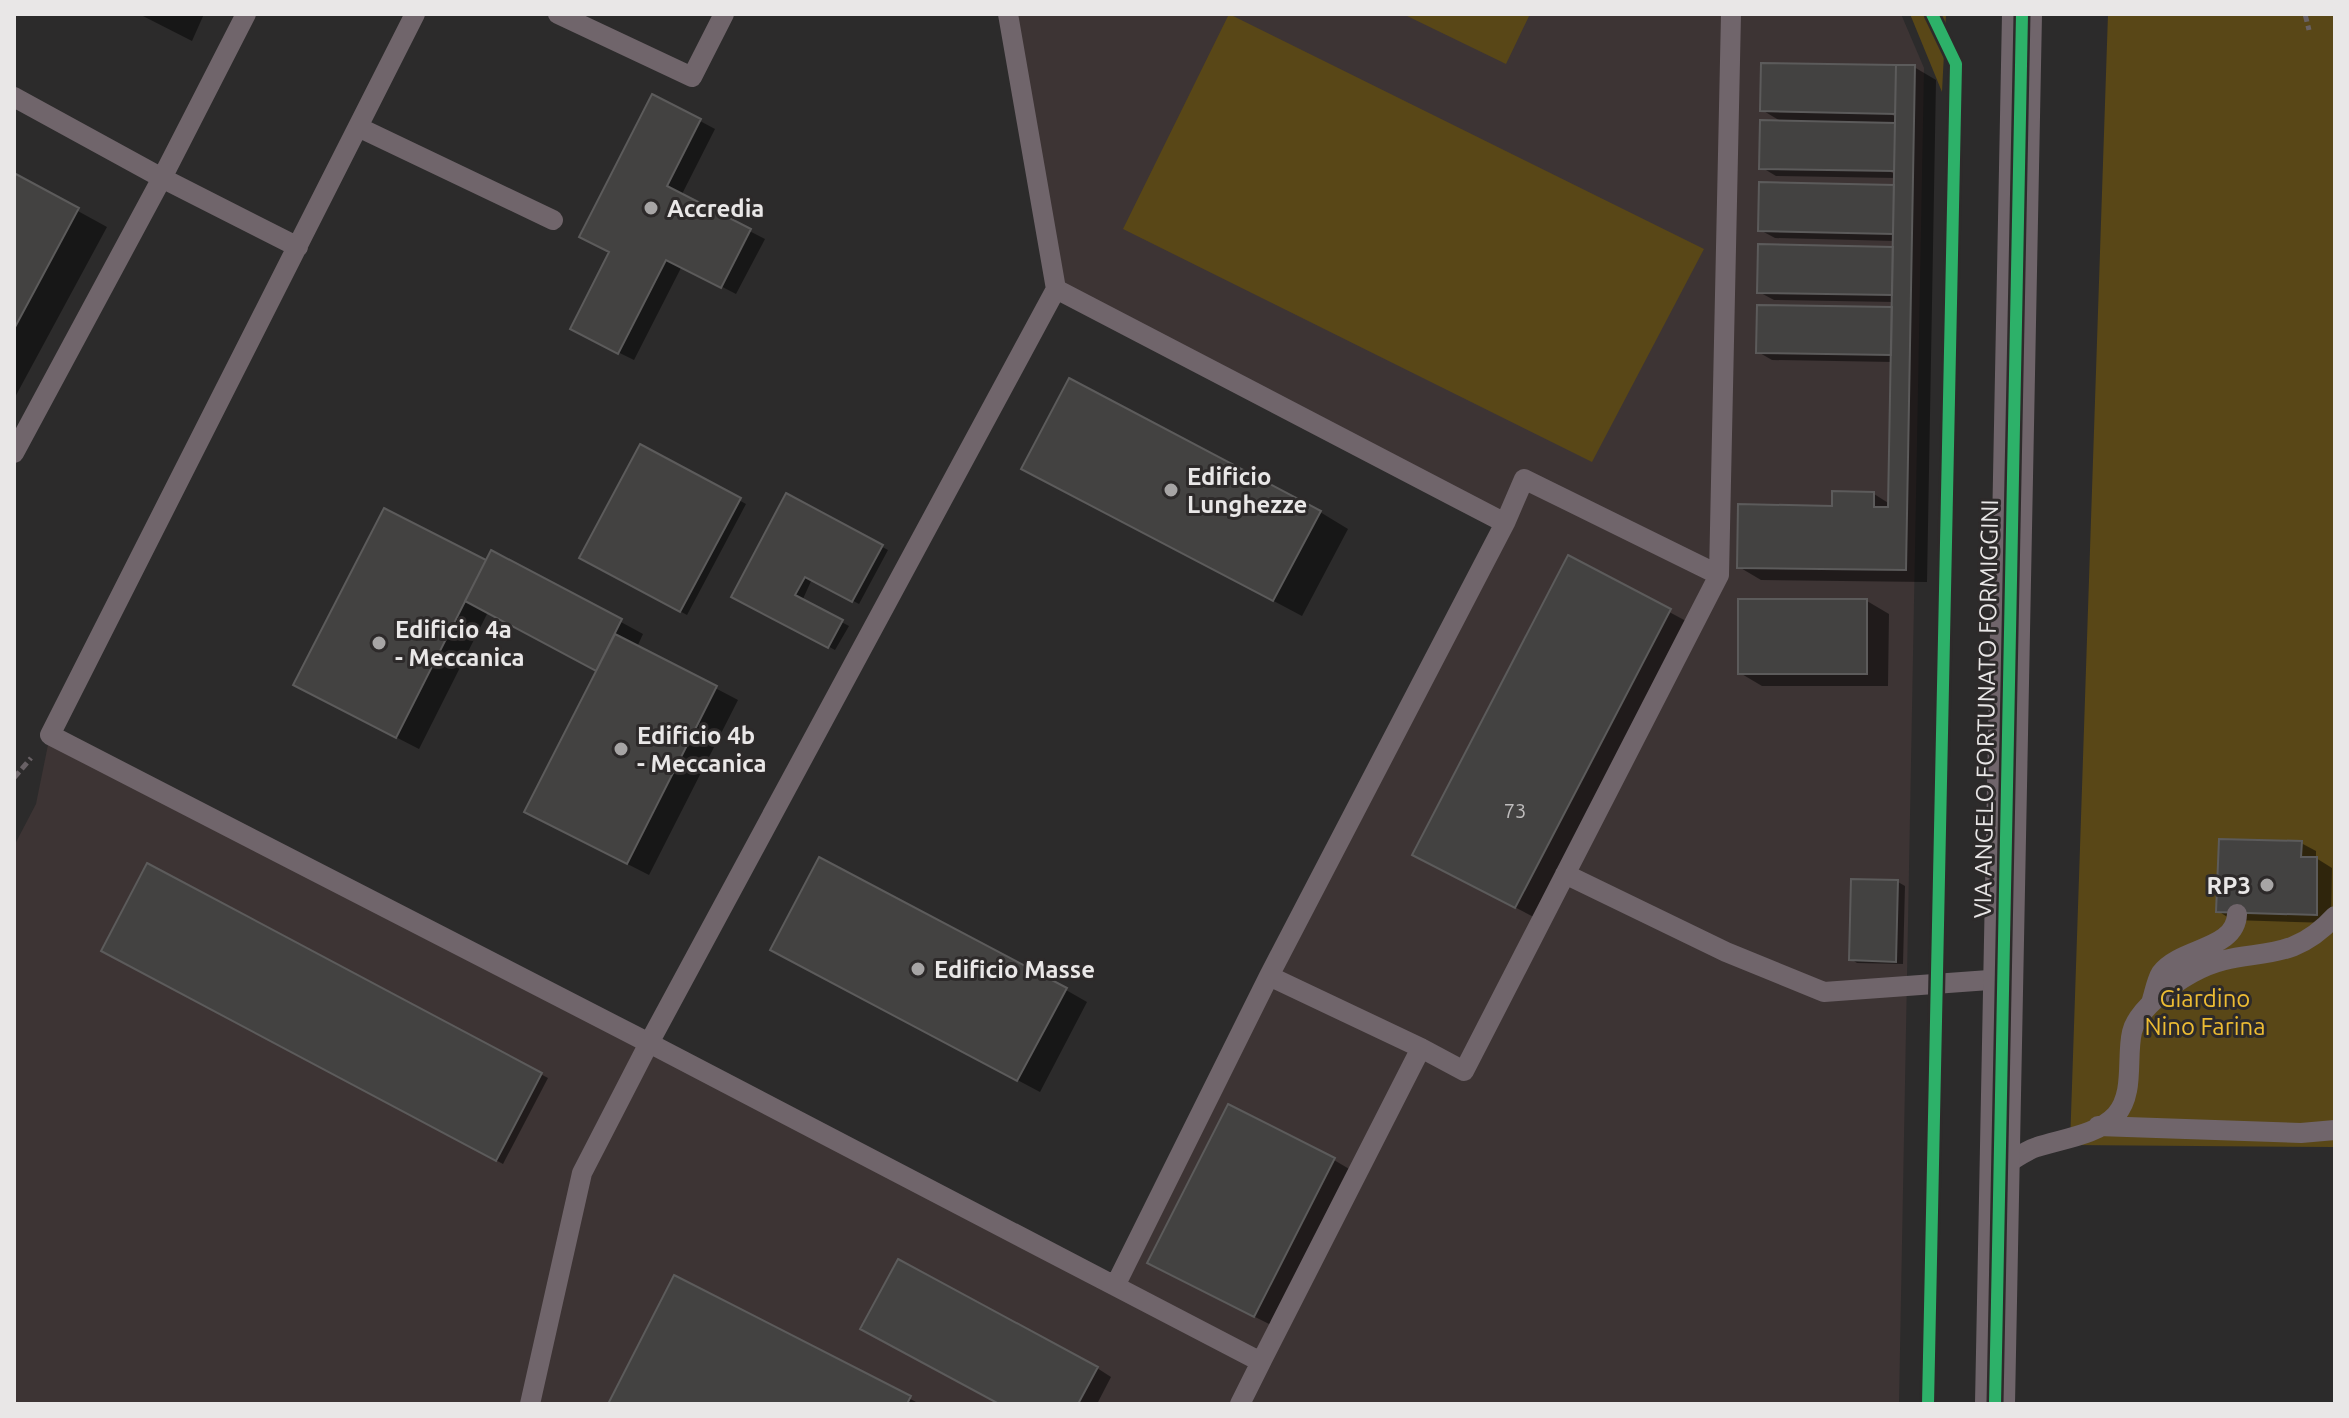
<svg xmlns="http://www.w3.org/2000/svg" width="2349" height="1418" viewBox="0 0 2349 1418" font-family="Ubuntu,sans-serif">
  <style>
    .built { fill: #3d3434 }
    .green { fill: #594717 }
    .shadow { fill: #0007; fill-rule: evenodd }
    .building { fill: #434241; stroke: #5c5b5b; stroke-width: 2 }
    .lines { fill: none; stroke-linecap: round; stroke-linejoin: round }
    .path { stroke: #686165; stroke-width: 5; stroke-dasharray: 8 4; stroke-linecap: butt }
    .service { stroke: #70656b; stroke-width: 20 }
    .minor { stroke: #70656b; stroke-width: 40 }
    .cycleway-casing { stroke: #2d2a2a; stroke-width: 17 }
    .cycleway { stroke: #2db169; stroke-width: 12 }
    .poi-dot { fill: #a7a5a5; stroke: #2d2a2a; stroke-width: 3 }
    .labels { text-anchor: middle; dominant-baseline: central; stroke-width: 6; stroke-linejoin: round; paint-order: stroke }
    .number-label { font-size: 20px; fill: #c0bebe }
    .poi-label { font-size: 24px; font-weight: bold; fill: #e9e7e7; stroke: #2d2a2a; text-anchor: start }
    .street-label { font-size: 24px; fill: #e9e7e7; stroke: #2d2a2a }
    .park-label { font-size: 24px; fill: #edbc33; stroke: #2d2a2a }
  </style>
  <rect width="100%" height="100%" fill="#2c2b2b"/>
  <path class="built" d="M1008,14H1901L1924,68L1899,1404H14V846L36,804L50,735L1115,1286L1504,523L1056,289Z"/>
  <path class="green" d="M1229,14L1704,249L1592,462L1123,229Z
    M1403,14H1530L1506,64Z
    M1910,14H1946L1942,92Z
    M2108,14H2335V1147L2070,1145Z"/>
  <path class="shadow" d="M139,14H204L192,41Z
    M1896,67L1898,70L1914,67L1936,80L1927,582L1761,580L1739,567L1834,508L1874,494L1890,504L1893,362L1772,360L1758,352L1891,309L1894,302L1774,300L1759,292L1895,249V241L1775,238L1760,230L1893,187L1896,178L1776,176L1761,167L1784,123L1762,110ZM1887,108L1898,113V118L1885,111ZM1886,165L1896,170V175L1884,168Z
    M700,121L715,129L681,196L765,239L736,294L682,266L634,360L587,337Z
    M14,176L107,227L14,399Z
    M641,447L746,504L687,615L581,557Z
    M1052,484L1320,512L1348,529L1302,616Z
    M787,496L888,550L859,604L812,579L802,601L849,626L835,650L734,596Z
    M492,552L643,634L637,647L738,700L649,875L549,824L599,671L488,612L419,749L318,697L487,563Z
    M1569,558L1699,628L1545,923L1444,870Z
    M1867,601L1889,614L1888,686H1762L1740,673Z
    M2301,843L2316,851V858L2332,868L2331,923L2232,920L2218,911Z
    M148,865L548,1078L503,1164L103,950Z
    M1898,882L1905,886L1903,964L1857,963L1851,959Z
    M794,962L1066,990L1087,1002L1040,1092Z
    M1334,1160L1356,1173L1277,1328L1172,1275Z
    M675,1277L916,1402L915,1404H610Z
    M1097,1368L1111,1377L1097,1404H1002Z"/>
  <path class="building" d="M1761,63L1896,65L1895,114L1760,111Z
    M1896,65H1915L1906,570L1737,568L1738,504L1832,506V491L1874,492V507H1888Z
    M652,94L701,119L667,186L751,229L721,288L666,260L618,354L570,329L609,252L579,237Z
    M1760,120L1895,123L1894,171L1759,169Z
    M14,173L79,208L14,329Z
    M1759,182L1894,185L1893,234L1758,231Z
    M1758,244L1893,247L1892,295L1757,293Z
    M1757,305L1892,307L1891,355L1756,353Z
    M1069,378L1321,511L1273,601L1021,469Z
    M640,444L741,498L680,612L579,558Z
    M786,493L883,545L852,602L805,577L795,595L843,620L828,648L731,597Z
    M384,508L486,560L396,738L293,685Z
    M491,550L622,619L596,671L465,601Z
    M1568,555L1671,609L1515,908L1412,855Z
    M1738,599H1867V674H1738Z
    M615,634L717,686L627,864L524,812Z
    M2219,839L2302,841L2301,857H2317V915L2216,912Z
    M819,857L1067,988L1017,1081L770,950Z
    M147,863L542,1073L496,1161L101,951Z
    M1851,879L1898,880L1896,962L1849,960Z
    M1228,1104L1335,1158L1254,1317L1147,1263Z
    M898,1259L1098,1367L1078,1404H999L860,1329Z
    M674,1275L911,1396L907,1404H608Z"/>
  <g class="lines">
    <path class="path" d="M2305,14L2309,30
      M14,778L31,758"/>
    <path class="service" d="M246,14L162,178L298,247
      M415,14L50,735L649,1043L1056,289L1008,14
      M558,14L692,77L724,14
      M14,97L162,178L14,453
      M358,127L553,220
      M1056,289L1505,523L1269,976L1115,1286L1261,1362L1421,1048L1269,976
      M1505,523L1524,479L1719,575
      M1565,874L1726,952L1824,992L2003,979
      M2151,1003C2154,995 2156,981 2161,973C2181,947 2236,950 2237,914
      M1421,1048L1464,1071L1719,575L1731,14
      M2098,1126L2301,1133L2335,1130
      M2000,1168C2012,1161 2024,1151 2037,1147C2061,1139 2098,1135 2116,1115C2135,1093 2126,1058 2132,1032C2137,1010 2172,984 2192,973C2246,942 2285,971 2335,916
      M530,1404L582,1173L649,1043L1115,1286
      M1240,1404L1261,1362"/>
    <path class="minor" d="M1995,1404L2022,14"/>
    <g class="cycleway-casing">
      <path id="cycleway" d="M1928,1404L1956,64L1932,14
        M1995,1404L2022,14"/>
    </g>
    <use href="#cycleway" class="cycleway"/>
  </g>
  <g class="poi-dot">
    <circle cx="651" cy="208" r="8"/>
    <circle cx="1171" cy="490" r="8"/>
    <circle cx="379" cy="643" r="8"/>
    <circle cx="621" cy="749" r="8"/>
    <circle cx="2267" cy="885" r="8"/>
    <circle cx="918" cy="969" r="8"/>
  </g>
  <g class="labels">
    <g class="number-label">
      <text x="1515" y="810">73</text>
    </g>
    <g class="poi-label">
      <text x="667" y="208">Accredia</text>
      <text x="1187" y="476">Edificio<tspan x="1187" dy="28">Lunghezze</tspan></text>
      <text x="395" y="629">Edificio 4a<tspan x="395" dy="28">- Meccanica</tspan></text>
      <text x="637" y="735">Edificio 4b<tspan x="637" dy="28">- Meccanica</tspan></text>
      <text x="2251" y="885" text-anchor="end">RP3</text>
      <text x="934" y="969">Edificio Masse</text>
    </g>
    <g class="street-label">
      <text transform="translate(1986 709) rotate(-89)">VIA ANGELO FORTUNATO FORMIGGINI</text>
    </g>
    <g class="park-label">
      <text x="2205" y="998">Giardino<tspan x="2205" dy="28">Nino Farina</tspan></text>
    </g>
  </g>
  <rect width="2349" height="1418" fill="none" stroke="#e9e7e7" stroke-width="32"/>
</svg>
